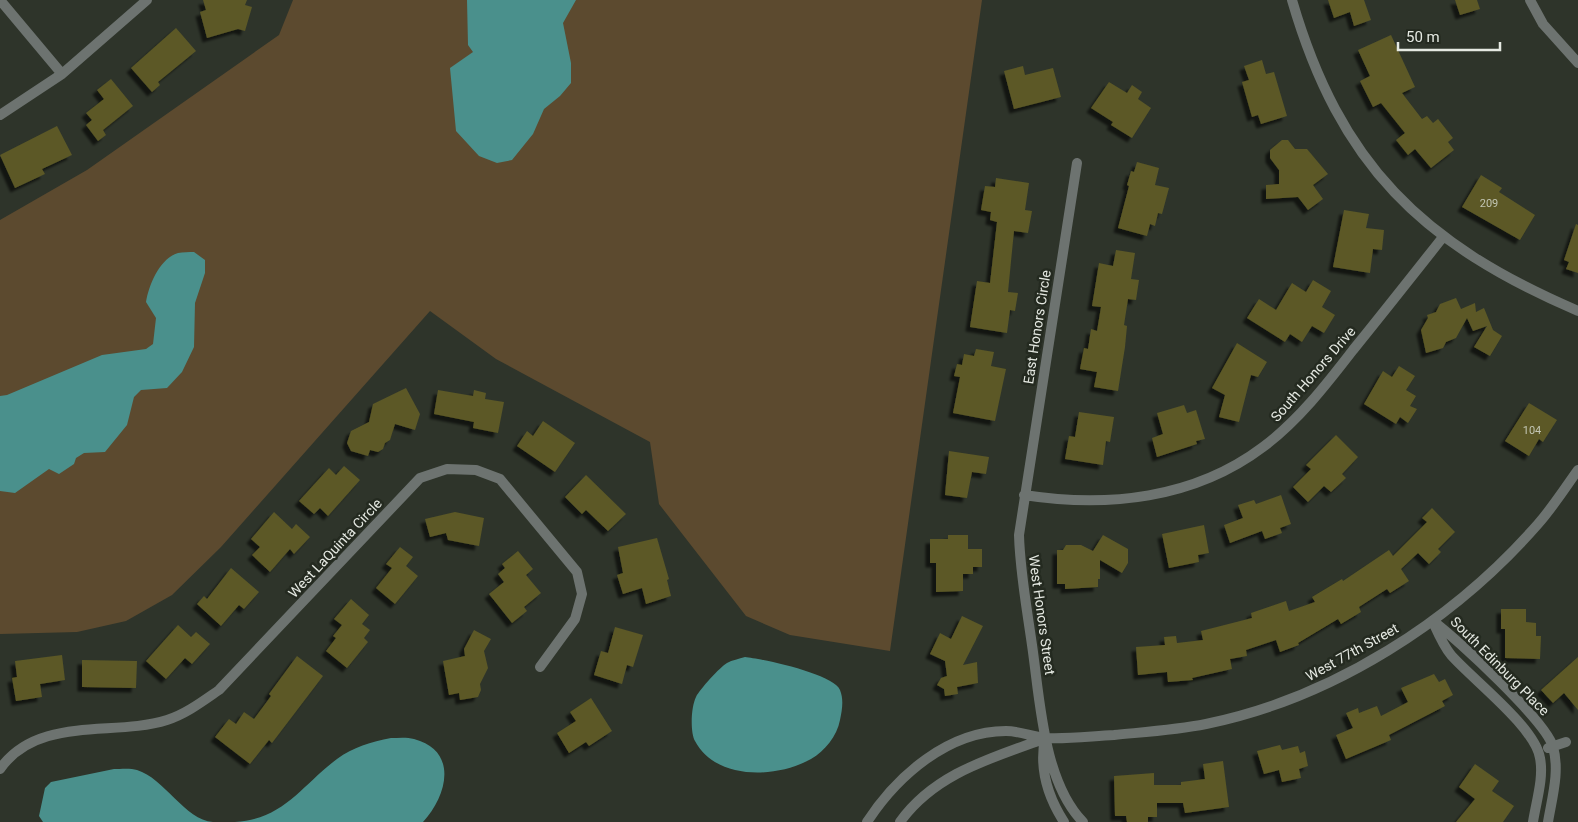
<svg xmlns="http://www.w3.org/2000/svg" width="1578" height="822" viewBox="0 0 1578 822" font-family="Roboto,sans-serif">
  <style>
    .green { fill: #5c4a2f }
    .water { fill: #4a908c }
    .building { fill: #5b5826; filter: url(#shadow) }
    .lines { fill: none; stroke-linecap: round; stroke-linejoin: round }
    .street { stroke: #6d7370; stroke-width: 10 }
    .labels { text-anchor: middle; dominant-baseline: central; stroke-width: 5; stroke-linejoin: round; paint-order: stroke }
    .number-label { font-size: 11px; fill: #c2c5b3 }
    .street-label { font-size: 14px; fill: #e5e9e2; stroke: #242a20 }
  </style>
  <defs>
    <filter id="shadow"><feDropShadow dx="-4.5" dy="4.5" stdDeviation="1" flood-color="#0009"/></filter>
  </defs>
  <rect width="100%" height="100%" fill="#2e342a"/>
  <path class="green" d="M293,0H982L890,651L790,635L746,616L659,504L650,442L496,359L430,311L221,547L172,595L126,621L77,632L0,634V220L87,170L279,35Z"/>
  <path class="water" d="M467,0H576L563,23L571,63V83L560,96L544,109L533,134L512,160L497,163L479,156L456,131L450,68L473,52L468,45Z
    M194,252L205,260V273L195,303L194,347L182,372L167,388L141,390L134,397L127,425L105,452L84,453L76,458L74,464L59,474L49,469L15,493L0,491V396L7,395L102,355L146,349L153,344L156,318L146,302C149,285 159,259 178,253C183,252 189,252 194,252Z
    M745,657C763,659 834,674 840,690C844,700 842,710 840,720C837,736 825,751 811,759C778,778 716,781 695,741C690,732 691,707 696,697C700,689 720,667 727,663C732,660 739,659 745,657Z
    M391,738C398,738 407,737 414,739C459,751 447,796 423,822H235C284,819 301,786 337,759C353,747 371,742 391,738Z
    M114,769C121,769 131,768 137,770C164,778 185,820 213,822H43L39,816L45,788L51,782Z"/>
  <path class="building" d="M203,0H247L245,5L252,7L245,31L238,29L207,38L200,12L206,10Z
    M1328,0H1364L1371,20L1354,26L1350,12L1334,18Z
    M1455,0H1477L1480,9L1460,15Z
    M176,28L196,51L158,82L160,85L152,92L131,68Z
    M1391,35L1415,87L1402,93L1422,119L1427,116L1433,123L1438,119L1453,138L1448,142L1454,150L1431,168L1415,149L1408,155L1396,140L1405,133L1381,103L1373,107L1360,81L1370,76L1358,50Z
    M1262,60L1266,74L1274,72L1287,116L1261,124L1258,115L1252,117L1242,82L1249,80L1244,66Z
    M1023,66L1025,75L1053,68L1061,97L1014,109L1004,71Z
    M111,79L133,106L103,130L106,135L98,141L86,125L92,120L86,113L104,99L97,90Z
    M1109,82L1127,93L1132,85L1142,92L1138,99L1151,108L1132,138L1111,125L1113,122L1091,108Z
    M57,126L72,155L42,169L45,174L15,188L0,155Z
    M1282,140H1288L1295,149H1307L1328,174L1313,185L1323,199L1308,210L1298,197L1266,199V185L1279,184V170L1270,158V150Z
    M1137,162L1159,168L1155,185L1169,188L1162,214L1158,213L1155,226L1150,224L1147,236L1118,228L1129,186L1127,185L1131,171L1134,172Z
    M1481,175L1502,188L1499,192L1535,215L1520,240L1462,207Z
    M996,178L1029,183L1025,210L1032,211L1028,233L1014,231L1008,292L1018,293L1015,311L1010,310L1007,333L970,327L977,281L990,283L997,222L990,220L991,212L981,210L985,186L995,187Z
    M1344,210L1369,214L1366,228L1384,230L1382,250L1373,249L1370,273L1333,267Z
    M1576,224L1578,225V273L1566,269L1569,262L1564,260Z
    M1116,250L1135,253L1131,279L1139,280L1136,300L1128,299L1124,325L1127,326L1125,347L1118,391L1094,387L1097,372L1080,369L1084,348L1088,349L1091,329L1097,331L1101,307L1092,306L1099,263L1113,266Z
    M1313,280L1331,291L1322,307L1335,315L1324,333L1312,326L1302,342L1290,334L1285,342L1247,318L1259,299L1276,310L1292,283L1306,292Z
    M1456,298L1461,309L1475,303L1476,312L1484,308L1493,330L1502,336L1490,356L1474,347L1487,326L1473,331L1467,318L1456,338L1446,342L1443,348L1426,353L1421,330L1428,318L1427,315L1436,312L1440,304Z
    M1237,343L1267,362L1258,377L1251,375L1239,422L1219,417L1225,395L1212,388Z
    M976,349L994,352L991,366L1006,369L995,421L953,413L960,377L954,376L957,364L962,365L964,354L974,356Z
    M1399,366L1415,376L1406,390L1416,396L1410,406L1417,409L1408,423L1400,417L1396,424L1364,404L1383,371L1392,377Z
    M406,388L420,414L415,430L395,424L390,440L385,443L383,449L378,452L370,450L368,456L351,451L347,443L351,431L369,422L373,404Z
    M438,390L473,396L474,390L486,393L485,399L504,402L498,433L473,428L474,422L434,414Z
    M1529,403L1557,420L1543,442L1539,439L1529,456L1505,441Z
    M1184,405L1187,413L1196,410L1205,439L1196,441L1197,444L1157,457L1152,438L1163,434L1157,413Z
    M1079,412L1114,417L1110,442L1106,441L1103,465L1065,459L1069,436L1075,437Z
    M543,421L575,443L555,472L517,446L527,431L533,436Z
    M1336,435L1358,457L1342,474L1346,478L1331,492L1324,486L1308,502L1293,487L1311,469L1306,465Z
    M949,451L989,457L986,474L972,472L967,498L945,495Z
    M344,466L360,480L328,516L320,508L314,514L299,501L329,468L336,475Z
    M586,475L626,514L608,531L586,510L582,514L565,497Z
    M1281,495L1291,524L1280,528L1282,533L1265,539L1262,531L1230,543L1224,525L1243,518L1238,505L1254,500L1256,504Z
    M1432,508L1455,532L1438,549L1441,552L1429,564L1418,553L1401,569L1409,581L1390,593L1387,589L1359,607L1361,612L1341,624L1338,619L1298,643L1299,645L1280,652L1276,640L1246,650L1247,656L1230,659L1232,669L1192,678L1193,680L1168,682L1167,672L1138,675L1136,647L1165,645L1164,637L1176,636L1177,643L1203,640L1201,631L1252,618L1251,613L1286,601L1289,611L1315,602L1312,597L1342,579L1343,581L1389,550L1393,556L1427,522L1422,518Z
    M274,512L292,529L296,524L310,537L294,554L290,549L270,572L252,555L260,547L251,539Z
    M455,512L484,518L479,546L448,540L446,533L430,537L425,519Z
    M1204,525L1209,553L1198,555L1199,562L1169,568L1162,534Z
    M948,535H968V549H982V567H973V574H963V591L936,592V563H930V539H948Z
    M1103,535L1128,549V563L1122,573L1100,560V579H1098V587L1065,589V584H1057V550H1063L1066,545H1081L1093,551Z
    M657,538L669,579L667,580L671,596L646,604L642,588L623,594L617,575L623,573L618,547Z
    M400,547L413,557L406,566L418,576L395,604L376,588L392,568L386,564Z
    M518,551L533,569L526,575L541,593L524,607L527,611L512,623L489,594L504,582L498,574L505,568L502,564Z
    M231,568L259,592L244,609L239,605L221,626L197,604L204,596L207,599Z
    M351,599L369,615L362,624L370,630L364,638L368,642L347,668L326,651L336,638L333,636L342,625L334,619Z
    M1501,609H1526V622L1536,623V636H1541L1540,659L1505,658V629H1501Z
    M962,616L983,626L963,665L977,662L978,683L957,687L958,694L945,696L944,689L937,685L941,678L947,676L945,661L930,654L940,633L951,639Z
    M178,625L191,637L196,632L210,644L192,664L185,658L166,679L146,661Z
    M615,627L643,635L633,667L627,665L622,684L594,675L601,651L608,653Z
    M474,630L491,639L484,651L488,668L480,684L481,690L478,697L460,700L459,693L449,695L443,661L465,656L464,649Z
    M62,655L65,680L40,684L42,697L16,701L12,678L17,677L15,661Z
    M297,656L323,676L272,743L269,740L250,764L215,737L229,719L236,724L244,712L254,719L271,696L269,694Z
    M1578,657V710L1564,693L1553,703L1541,690Z
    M82,660L137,661L136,688L82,687Z
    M1434,674L1439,682L1445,679L1453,695L1442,701L1445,706L1389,735L1391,740L1346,759L1336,735L1353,728L1346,713L1358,708L1359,713L1377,706L1381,716L1408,702L1401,688Z
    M591,698L612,731L589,746L586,742L569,753L557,733L576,721L570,712Z
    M1280,745L1282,750L1298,746L1300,753L1305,751L1308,766L1299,769L1301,778L1282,782L1279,770L1264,774L1257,751Z
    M1223,761L1229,807L1185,813L1183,803H1157V817H1148V822H1127L1126,816H1115L1114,776L1154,773V785H1181V782L1205,779L1203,764Z
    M1475,764L1499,781L1492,791L1514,806L1503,822H1456L1475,799L1459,787Z"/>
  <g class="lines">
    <path class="street" d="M0,0L62,74
      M1292,0C1340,165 1422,244 1578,311
      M1530,0L1543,24L1578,63
      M0,115L62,74L147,0
      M1077,163L1019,535C1020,572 1027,609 1032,645C1040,699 1043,781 1083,822
      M1024,495C1107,508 1194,499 1263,447C1298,421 1326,385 1353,350C1383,313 1413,275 1443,237
      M1433,621C1456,638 1547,722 1553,747C1560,771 1552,798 1548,822
      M1433,622C1438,633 1443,645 1451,655C1473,680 1535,727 1540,758C1544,778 1536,802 1533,822
      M1045,739C1039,769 1048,797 1064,822
      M1548,748L1566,742
      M0,769C38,715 113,737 167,720C186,714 203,701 219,690L420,478L447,469L476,470L500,479L577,572L582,594L575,619L540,667
      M867,822C897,776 948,731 1006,731C1020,731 1033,737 1047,738C1069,739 1092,736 1114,735C1144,732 1176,730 1206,724C1333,698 1453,621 1538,524C1553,507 1565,488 1578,470
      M900,822C935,773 992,758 1046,738"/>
  </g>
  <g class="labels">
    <g class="number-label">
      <text x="1489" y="203">209</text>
      <text x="1532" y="430">104</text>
    </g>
    <g class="street-label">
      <text transform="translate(1037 327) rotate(-81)">East Honors Circle</text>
      <text transform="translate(1313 374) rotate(-49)">South Honors Drive</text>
      <text transform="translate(335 548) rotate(-47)">West LaQuinta Circle</text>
      <text transform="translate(1042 615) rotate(82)">West Honors Street</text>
      <text transform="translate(1352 652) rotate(-29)">West 77th Street</text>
      <text transform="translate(1500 666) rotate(45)">South Edinburg Place</text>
    </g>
  </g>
  <path d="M1398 42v8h102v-8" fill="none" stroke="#e5e9e2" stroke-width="2.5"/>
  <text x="1406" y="42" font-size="15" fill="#e5e9e2" stroke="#242a20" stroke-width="4" paint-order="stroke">50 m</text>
</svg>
